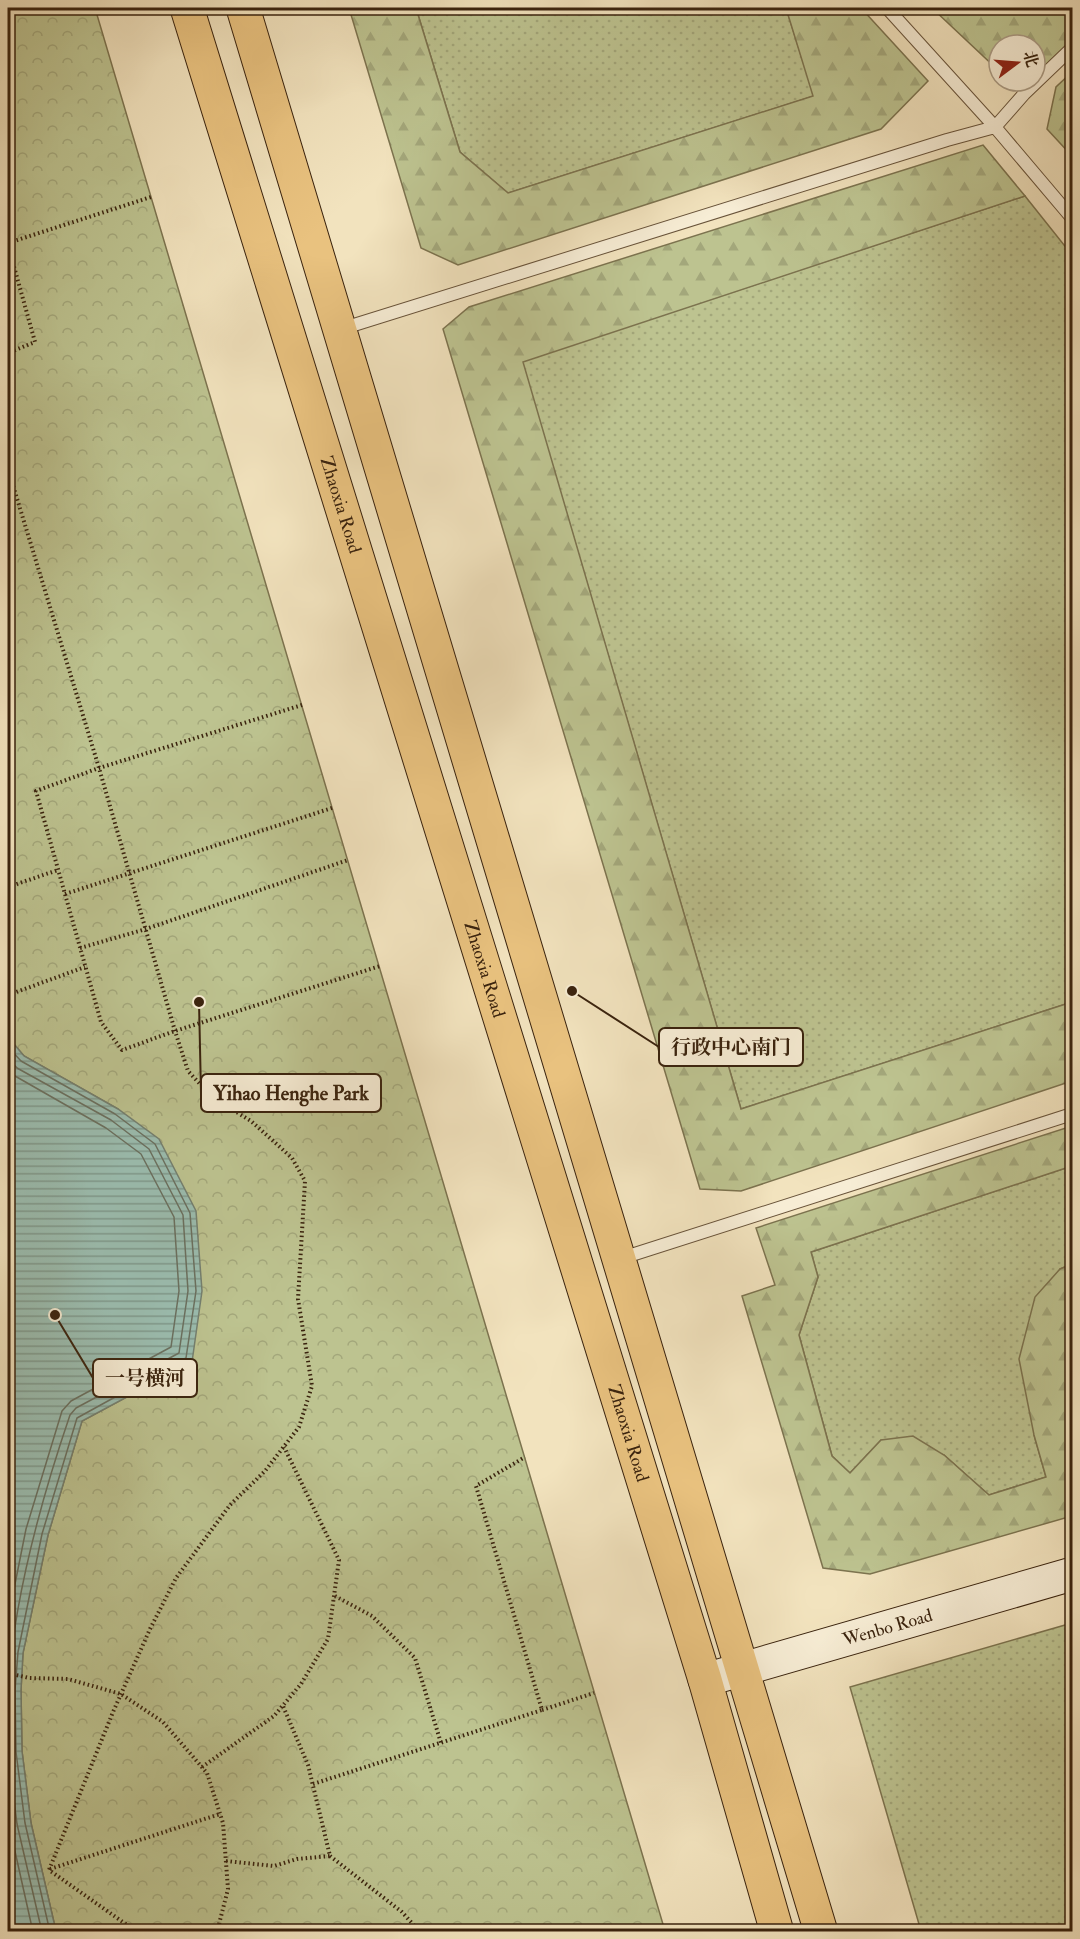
<svg xmlns="http://www.w3.org/2000/svg" width="1080" height="1939" viewBox="0 0 1080 1939" font-family="'IM FELL Double Pica','Noto Serif SC',serif">
  <style>
    .grass { fill: url(#grass-dots); stroke: #7c734f; stroke-width: 1.5 }
    .forest { fill: url(#forest-firs); stroke: #7c734f; stroke-width: 1.5 }
    .park { fill: url(#park-crowns); stroke: #7c734f; stroke-width: 1.5 }
    .water { fill: url(#water-rules); stroke: #748070; stroke-width: 1.5 }
    .lines { fill: none; stroke-linecap: round; stroke-linejoin: round }
    .shore { stroke: #6a7060; stroke-width: 1.5 }
    .lane-casing { stroke: #68533a; stroke-width: 14 }
    .secondary-casing { stroke: #3a230e; stroke-width: 35 }
    .primary-casing { stroke: #3a230e; stroke-width: 35 }
    .path { stroke: #3a230e; stroke-width: 4; stroke-dasharray: 1.5 3; stroke-linecap: butt }
    .lane { stroke: #f7edd5; stroke-width: 12 }
    .secondary { stroke: #f7edd5; stroke-width: 33 }
    .primary { stroke: #e9c27f; stroke-width: 33 }
    .labels { text-anchor: middle; dominant-baseline: central; stroke-width: 4.5; stroke-linejoin: round; paint-order: stroke }
    .street-label { font-size: 18px; fill: #3a230e; stroke: #f7edd5 }
    .leader { fill: none; stroke: #3a230e; stroke-width: 2 }
    .callout-dot { fill: #3a230e; stroke: #f7edd5; stroke-width: 2 }
    .callout { fill: #f7edd5; stroke: #3a230e; stroke-width: 2 }
    .callout-label { font-size: 20px; text-anchor: middle; font-weight: bold; fill: #3a230e }
  </style>
  <defs>
    <pattern id="grass-dots" width="8" height="8" patternUnits="userSpaceOnUse" patternTransform="scale(1.5)"><rect width="8" height="8" fill="#bdc390"/><path d="M2 2h.1M6 6h.1" fill="none" stroke="#a3a77b" stroke-width="1.8" stroke-linecap="round"/></pattern>
    <pattern id="forest-firs" width="22" height="20" patternUnits="userSpaceOnUse" patternTransform="scale(1.5)"><rect width="22" height="20" fill="#bdc390"/><path d="M5 1l3.5 6h-7zM16 11l3.5 6h-7z" fill="#a3a77b"/></pattern>
    <pattern id="park-crowns" width="20" height="18" patternUnits="userSpaceOnUse" patternTransform="scale(1.5)"><rect width="20" height="18" fill="#bdc390"/><path d="M2 6a3 3 0 1 1 6 0M12 15a3 3 0 1 1 6 0" fill="none" stroke="#a3a77b"/></pattern>
    <pattern id="water-rules" width="6" height="5" patternUnits="userSpaceOnUse" patternTransform="scale(1.5)"><rect width="6" height="5" fill="#9bbeb1"/><path d="M0 2.5h6" fill="none" stroke="#7f9a8e"/></pattern>
  </defs>
  <rect width="100%" height="100%" fill="#f2e3be"/>
  <filter id="stains"><feTurbulence type="fractalNoise" baseFrequency=".00333" numOctaves="4"/><feColorMatrix values="0 0 0 0 .2 0 0 0 0 .09 0 0 0 0 .02 0 0 0 .5 -.17"/></filter>
  <radialGradient id="worn" r=".72"><stop offset=".6" stop-color="#630" stop-opacity="0"/><stop offset="1" stop-color="#630" stop-opacity=".3"/></radialGradient>
  <path class="grass" d="M416,8H786L814,96L508,193L460,152Z
    M1025,196L1072,255V1002L741,1109L522,361Z
    M1072,1166V1264L1060,1269L1034,1435L1046,1477L989,1495L944,1455L881,1440L850,1473L832,1456L799,1335L818,1277L811,1252Z
    M1072,1623V1931H921L850,1687Z"/>
  <path class="forest" d="M349,8H416L460,152L508,193L813,96L786,8H861L928,81L881,129L458,265L421,248Z
    M932,8H1072V49L1024,94L1010,81H1035V45H999V71Z
    M1072,72V156L1047,129L1056,87Z
    M983,145L1025,196L523,362L741,1109L1072,1002V1081L741,1191L700,1189L443,329L469,307Z
    M1072,1126V1166L811,1252L818,1277L799,1335L832,1456L850,1473L881,1440L913,1436L944,1455L989,1495L1046,1477L1034,1435L1019,1359L1035,1297L1060,1269L1072,1264V1516L870,1574L823,1568L742,1296L775,1285L756,1228Z"/>
  <path class="park" d="M8,8H95L665,1931H56L31,1823L22,1751L21,1690L23,1653L48,1535L82,1421L192,1362L118,1109L24,1056L8,1037Z"/>
  <path class="water" d="M8,1037L24,1056L118,1109L159,1139L196,1211L202,1291L192,1362L82,1421L48,1535L23,1653L21,1690L22,1751L31,1823L56,1931H8Z"/>
  <g class="lines">
    <path class="shore" d="M8,1047L21,1061L115,1114L155,1144L190,1213L196,1291L186,1358L77,1418L42,1534L18,1652L15,1690L16,1752L25,1823L50,1932
      M8,1058L17,1068L111,1120L149,1149L183,1215L188,1291L179,1353L76,1408L70,1415C41,1500 14,1599 8,1688
      M8,1072L106,1128L141,1154L174,1217L179,1291L171,1347L71,1401L62,1411L26,1529L8,1619
      M8,1701V1752L17,1824L42,1932
      M8,1820L33,1932"/>
    <g class="lane-casing">
      <path id="lane" d="M887,8L995,127L1024,94L1072,48
        M341,329L947,140L995,127L1072,218
        M619,1259L1072,1114"/>
    </g>
    <g class="secondary-casing">
      <g id="secondary">
        <path id="s1" d="M705,1680L1072,1574"/>
      </g>
    </g>
    <g class="primary-casing">
      <g id="primary">
        <path id="s2" d="M187,8L705,1680L777,1932"/>
        <path d="M243,8L821,1932"/>
      </g>
    </g>
    <path class="path" d="M8,243L151,197
      M8,245L35,342L8,353
      M8,469L99,768L175,1031L188,1071L212,1097L251,1121L292,1158L305,1181L298,1299L312,1386L299,1427L265,1471L230,1505L176,1578L150,1629L113,1712L49,1870L137,1932
      M302,705L99,768L36,791L101,1022L122,1050L175,1031L380,966
      M8,887L58,870
      M65,894L332,808
      M80,948L146,929L348,860
      M8,995L85,967
      M335,1596L372,1616L415,1658L441,1743
      M8,1673L29,1678L68,1679L121,1694L163,1722L207,1773L223,1823L228,1889L217,1932
      M542,1710L594,1693
      M202,1767L274,1716L301,1684L328,1639L339,1560L284,1447
      M313,1784L542,1710L476,1486L525,1457
      M330,1856L402,1912L420,1932
      M226,1861L274,1866L297,1859L330,1856L308,1765L283,1706
      M50,1869L220,1814"/>
    <use href="#lane" class="lane"/>
    <use href="#secondary" class="secondary"/>
    <use href="#primary" class="primary"/>
  </g>
  <g class="labels">
    <g class="street-label">
      <text stroke="none"><textPath href="#s2" startOffset="520">Zhaoxia Road</textPath></text>
      <text stroke="none"><textPath href="#s2" startOffset="1006">Zhaoxia Road</textPath></text>
      <text stroke="none"><textPath href="#s2" startOffset="1492">Zhaoxia Road</textPath></text>
      <text stroke="none"><textPath href="#s1" startOffset="190">Wenbo Road</textPath></text>
    </g>
  </g>
  <path class="leader" d="M572 991L659 1047M199 1002L201 1093M55 1315L93 1378"/>
  <g class="callout-dot">
    <circle cx="572" cy="991" r="6"/>
    <circle cx="199" cy="1002" r="6"/>
    <circle cx="55" cy="1315" r="6"/>
  </g>
  <g class="callout">
    <rect x="659" y="1028" width="144" height="38" rx="6"/>
    <rect x="201" y="1074" width="180" height="38" rx="6"/>
    <rect x="93" y="1359" width="104" height="38" rx="6"/>
  </g>
  <g class="callout-label">
    <text x="731" y="1054">行政中心南门</text>
    <text x="291" y="1100">Yihao Henghe Park</text>
    <text x="145" y="1385">一号横河</text>
  </g>
  <rect width="1080" height="1939" fill="none" stroke="#f2e3be" stroke-width="30"/>
  <rect x="9" y="9" width="1062" height="1921" fill="none" stroke="#3a230e" stroke-width="3"/>
  <rect x="15" y="15" width="1050" height="1909" fill="none" stroke="#3a230e" stroke-width="1.5"/>
  <g transform="translate(1017 63) rotate(74)"><circle r="28" fill="#f7edd5" stroke="#ab9c85" stroke-width="1.5"/>
  <path d="M0-4.5L10 22L0 15L-10 22Z" fill="#8f2418"/>
  <text y="-9" font-size="16" font-weight="bold" text-anchor="middle" fill="#3a230e">北</text>
  </g>
  <rect width="100%" height="100%" filter="url(#stains)"/>
  <rect width="100%" height="100%" fill="url(#worn)"/>
</svg>
